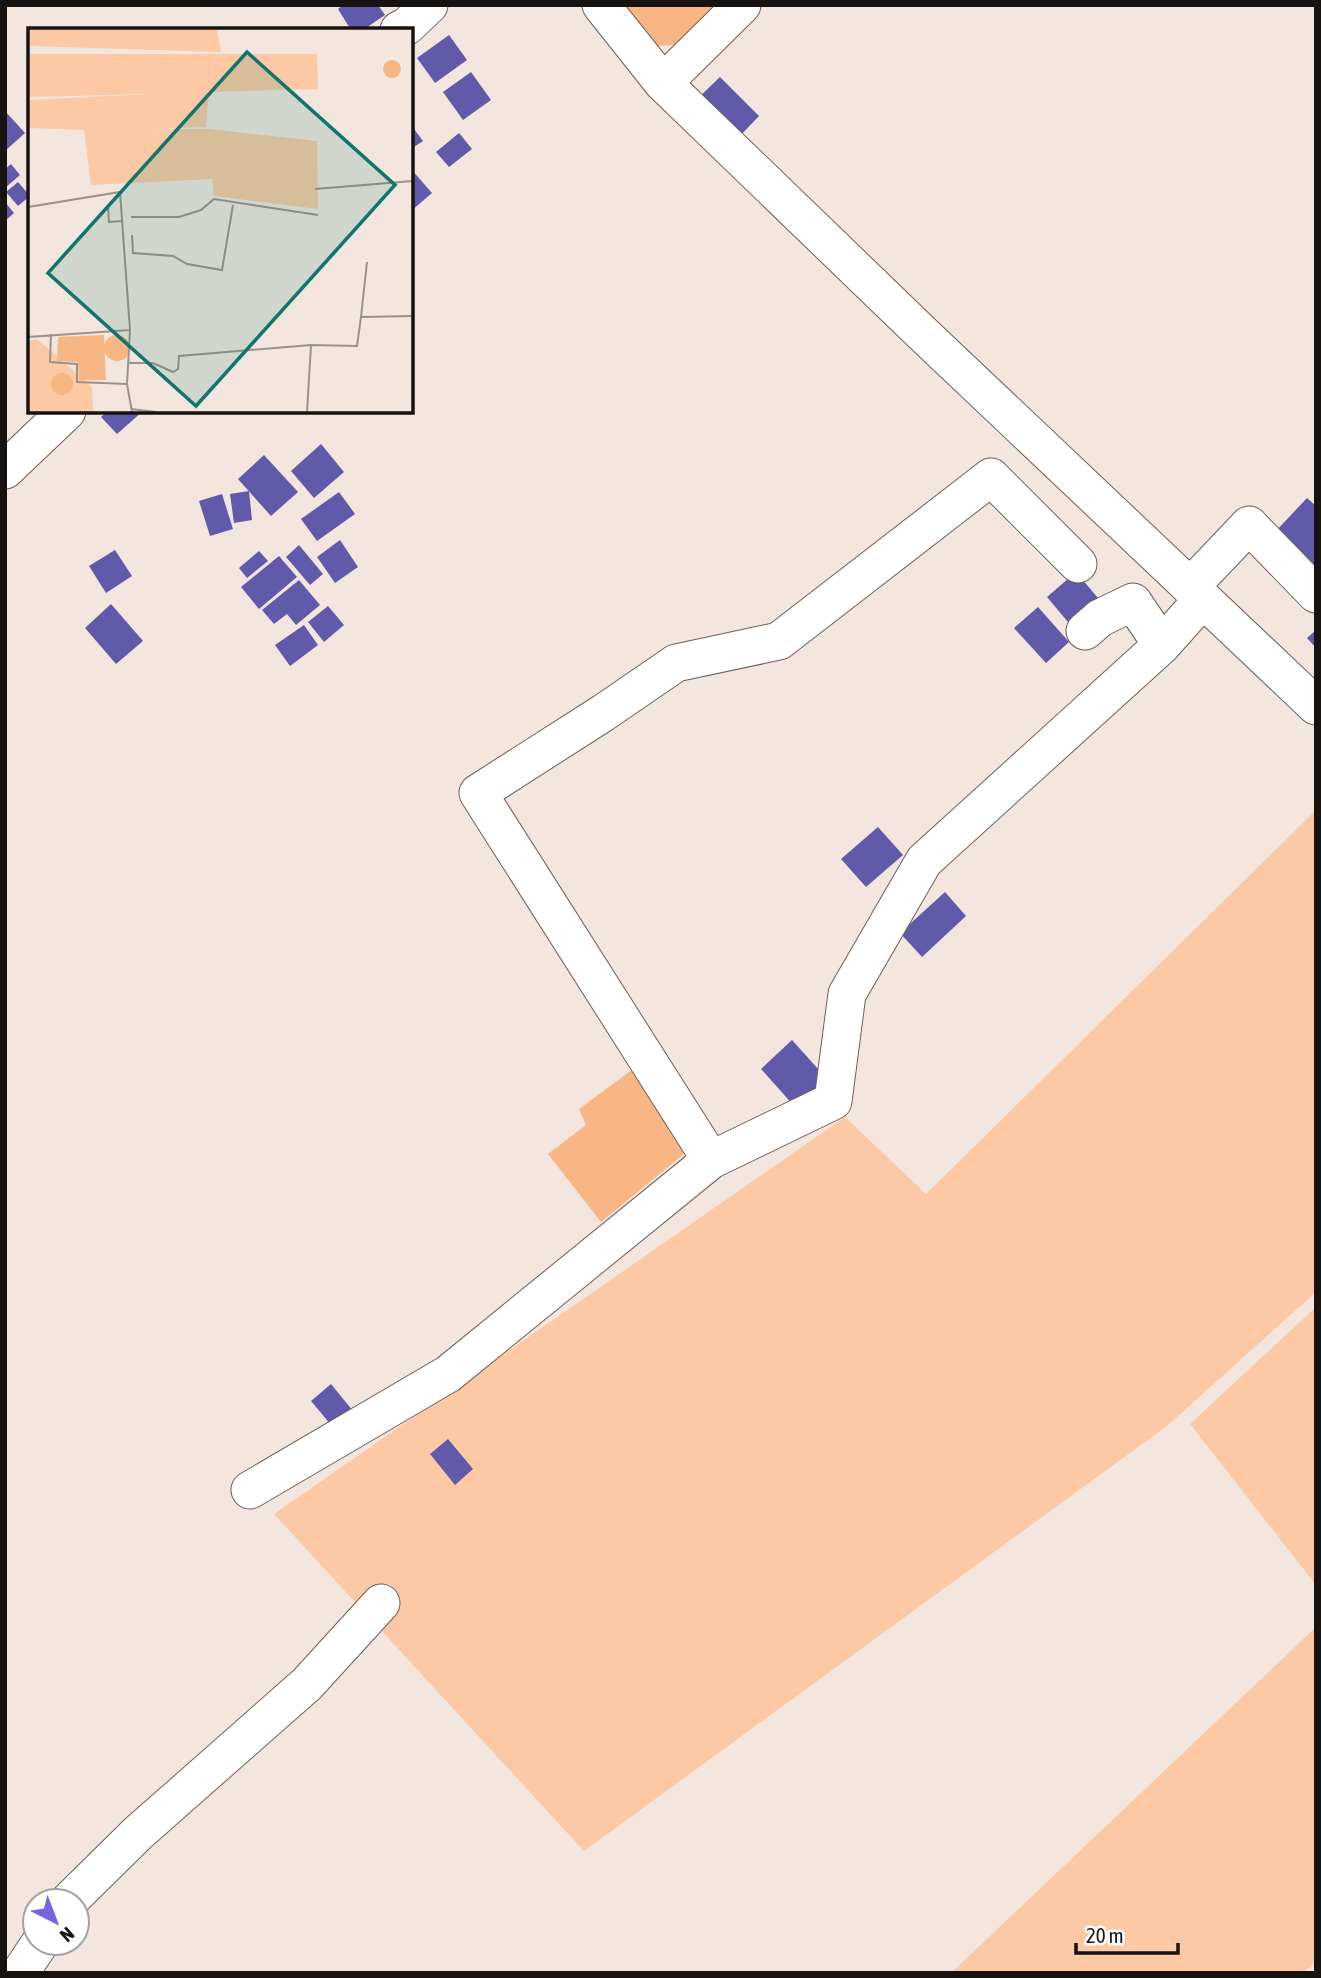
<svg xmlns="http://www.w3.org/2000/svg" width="1321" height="1978" viewBox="0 0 1321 1978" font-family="'Asap Condensed',sans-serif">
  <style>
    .green { fill: #fcc9a4 }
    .water { fill: #f7b684 }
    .building { fill: #6159a9 }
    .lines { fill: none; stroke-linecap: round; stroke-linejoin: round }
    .minor-casing { stroke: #696058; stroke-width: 39 }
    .minor { stroke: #fff; stroke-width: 37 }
    .inset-road { fill: none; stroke: #9a928c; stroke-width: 2 }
    .view { fill: #0f766e; fill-opacity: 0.15; stroke: #0f766e; stroke-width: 3.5 }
    .inset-edge { fill: none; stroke: #171310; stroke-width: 3.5 }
  </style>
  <rect width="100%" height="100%" fill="#f2e6de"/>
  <path class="green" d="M1316,810V1292L1167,1426L584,1851L274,1514L845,1117L926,1194Z
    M1316,1307V1585L1190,1424Z
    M1316,1627V1961L1303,1973H951Z"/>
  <path class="water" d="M620,5H716L674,45L656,46Z
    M632,1070L684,1154L601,1222L548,1154L586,1125L579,1109Z"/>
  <path class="building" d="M343,5H378L385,15L363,30H351L338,9Z
    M449,35L467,60L435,83L417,58Z
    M471,72L491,100L463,120L443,92Z
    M720,77L759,116L733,143L693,103Z
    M5,111L25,133L5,151Z
    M411,125L423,141L411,149Z
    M459,133L472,149L449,167L436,152Z
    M11,164L20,175L5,188V169Z
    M411,169L432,193L411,211Z
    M18,182L30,196L18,206L6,192Z
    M5,202L14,213L5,221Z
    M107,411H143L117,434L101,417Z
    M321,444L344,472L314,498L291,471Z
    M264,455L298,492L271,516L238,479Z
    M249,491L252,520L234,523L230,494Z
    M339,492L355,514L317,541L301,519Z
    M222,494L233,529L210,536L199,501Z
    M1307,498L1316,506V568L1275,532Z
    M340,540L358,567L335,583L317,557Z
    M299,545L323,574L310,585L286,557Z
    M115,550L132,576L106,593L89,566Z
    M259,551L268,561L247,578L239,568Z
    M279,556L297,577L259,609L241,587Z
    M1076,572L1103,604L1073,628L1047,597Z
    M299,580L320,605L296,625L287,614L274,624L262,610Z
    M111,604L143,641L116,664L85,628Z
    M328,606L344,625L324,642L308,622Z
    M1038,607L1069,642L1046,663L1014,628Z
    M304,625L318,645L290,666L275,645Z
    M1316,630V648L1307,638Z
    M878,827L903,855L866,887L841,859Z
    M945,892L966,916L922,957L900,933Z
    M792,1040L827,1079L795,1107L761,1069Z
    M331,1384L357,1416L337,1432L311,1401Z
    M448,1439L473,1469L455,1485L430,1454Z"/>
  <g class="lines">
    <g class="minor-casing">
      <path id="minor" d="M601,5L663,83L923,334L1316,706
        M399,30L407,26L429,5
        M663,83L742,5
        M5,470L67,411
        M1190,587L1249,525L1316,594
        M1085,631L1100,618L1133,602L1162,645L1203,599
        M711,1160L478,793L603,713L676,663L779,641L991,477L1078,564
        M250,1490L448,1374L711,1160L833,1101L847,994L924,861L1162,645
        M69,1901L138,1833L307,1684L381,1603
        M20,1973L40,1943"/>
    </g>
    <use href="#minor" class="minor"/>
  </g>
  <g transform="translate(28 28)">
    <rect width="385" height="385" fill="#f2e6de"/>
    <path d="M0,1H189L193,24L0,18ZM0,26H289L290,61L181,64L178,99L116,101H181L289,113L290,181L186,168L184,151L63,157L56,102L0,100V72L123,66L0,69ZM9,311L64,359L65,384H0V313Z" fill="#fcc9a4"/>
    <path d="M355 41a9 9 0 1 1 18 0a9 9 0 1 1-18 0ZM76,307L78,352H51L50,334L29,333L30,309ZM76 320a13 13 0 1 1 26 0a13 13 0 1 1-26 0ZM23 356a11 11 0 1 1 22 0a11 11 0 1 1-22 0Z" fill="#f7b684"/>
    <path class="inset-road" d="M287,161L385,153M80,178L81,194L94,193M0,179L92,164L102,302L99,356L104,384M103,189H151L173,182L186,171L290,187M104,207L105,225L145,228L159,236L194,242L205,177M333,289L339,234M23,306L22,334L49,336V354L99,356M0,309L102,302M100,335H125L145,344L150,341L151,328L283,317M103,381L128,384M279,384L283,317L329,318L333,289L385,288"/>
    <path class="view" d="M219,24L367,157L168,378L20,245Z"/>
    <rect width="385" height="385" class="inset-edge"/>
  </g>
  <rect width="1321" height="1978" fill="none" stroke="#171310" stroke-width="14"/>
  <g transform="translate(56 1922) rotate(138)"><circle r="33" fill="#ffffff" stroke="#a2a19f" stroke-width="2"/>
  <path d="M0-5L12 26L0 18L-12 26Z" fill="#7665e0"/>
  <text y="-10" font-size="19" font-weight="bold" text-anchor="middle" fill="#171310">N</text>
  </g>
  <path d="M1076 1943v10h102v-10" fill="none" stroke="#171310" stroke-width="3.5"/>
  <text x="1086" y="1943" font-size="21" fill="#171310" stroke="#ffffff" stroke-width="5" paint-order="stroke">20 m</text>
</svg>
